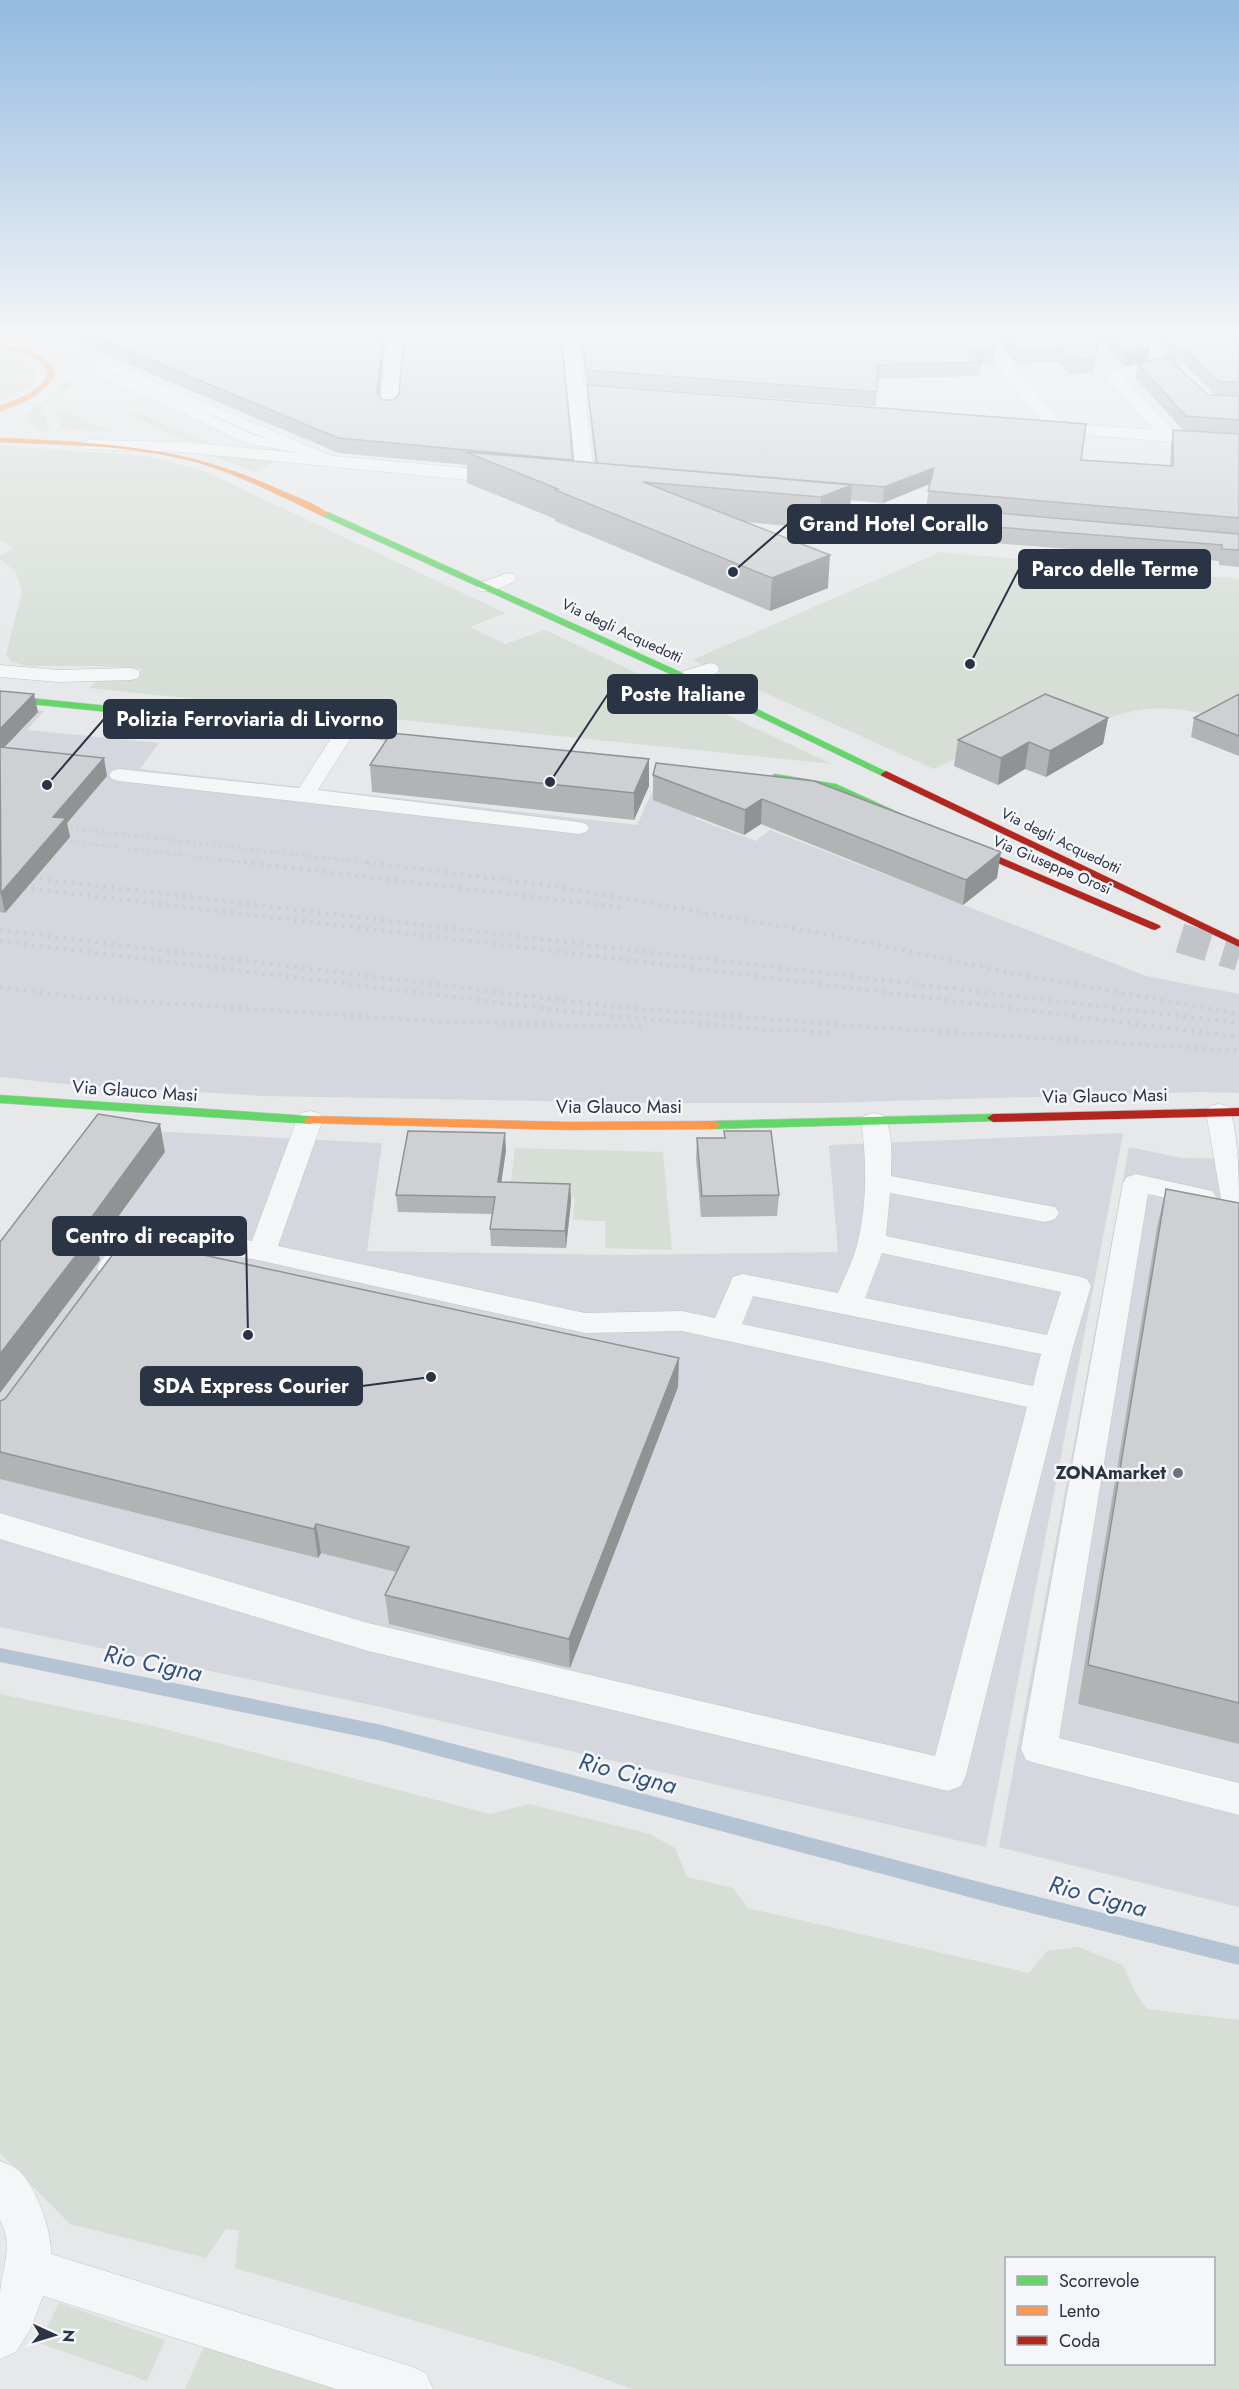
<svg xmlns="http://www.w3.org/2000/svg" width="1239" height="2389" viewBox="0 0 1239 2389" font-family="Jost,sans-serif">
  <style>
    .built { fill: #d4d7dd }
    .green { fill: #d6ded6; fill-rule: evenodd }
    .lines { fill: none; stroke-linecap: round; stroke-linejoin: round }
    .stream { fill: #b4c4d5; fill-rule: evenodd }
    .secondary-tunnel { stroke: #c1c4c9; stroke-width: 30; stroke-dasharray: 30 15; stroke-linecap: butt }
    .lane-casing { stroke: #c4c6c8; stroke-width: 1 }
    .street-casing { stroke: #c4c6c8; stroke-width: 1 }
    .fast-casing { stroke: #c4c6c8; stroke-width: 1 }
    .slow-casing { stroke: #c4c6c8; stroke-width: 1 }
    .jam-casing { stroke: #c4c6c8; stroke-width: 1 }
    .lane { fill: #f5f6f7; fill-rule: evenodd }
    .street { fill: #f5f6f7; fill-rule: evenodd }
    .fast { fill: #63d668; fill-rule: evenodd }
    .slow { fill: #ff974d; fill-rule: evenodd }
    .jam { fill: #b3261e; fill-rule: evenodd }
    .rail-far1 { stroke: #cecfd2; stroke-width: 3; stroke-dasharray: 2 4.5; stroke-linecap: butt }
    .rail { stroke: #cecfd2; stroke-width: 4; stroke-dasharray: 3 5; stroke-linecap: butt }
    .wall { fill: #b1b3b5; fill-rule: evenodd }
    .shaded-wall { fill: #909294 }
    .building { fill: #ced0d3; stroke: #909294; stroke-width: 1.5 }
    .poi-dot { fill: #6c737f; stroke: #f4f6f9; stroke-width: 2 }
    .labels { text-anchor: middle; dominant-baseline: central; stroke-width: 5; stroke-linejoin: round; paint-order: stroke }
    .far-street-label { font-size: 15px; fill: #2b3445; stroke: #f4f6f9 }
    .street-label { font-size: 18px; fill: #2b3445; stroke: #f4f6f9 }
    .poi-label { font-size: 18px; font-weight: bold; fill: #2b3445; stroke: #f4f6f9; text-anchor: end }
    .near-water-label { font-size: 24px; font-style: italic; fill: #34527a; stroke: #f4f6f9 }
    .leader { fill: none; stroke: #2b3445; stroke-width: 2 }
    .callout-dot { fill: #2b3445; stroke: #f4f6f9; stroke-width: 2 }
    .callout { fill: #2b3445; stroke: #2b3445; stroke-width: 2 }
    .callout-label { font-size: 20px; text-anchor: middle; font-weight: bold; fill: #fff }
  </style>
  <rect width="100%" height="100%" fill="#e6e8ea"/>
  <path class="built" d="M0,706L44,711L27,730L159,743L140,769L637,825L655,786L706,809L694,818L756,841L770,830L1146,976L1239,994V1093L1201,1092L825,1103H652L264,1096L66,1084L0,1077Z
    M149,1131L382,1143L367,1251L625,1255L838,1252L829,1145L1123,1133L986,1847L376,1706L0,1627V1329Z
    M1129,1147L1182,1158L1239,1159V1907L999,1847Z"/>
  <path class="green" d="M0,352C51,363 44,386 0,402Z
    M65,382H74L41,407L51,433L36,429L27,419L29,411L57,393Z
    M53,406L112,432L62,429Z
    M136,412L210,443L185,440L128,414Z
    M0,446L146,456L202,470L505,613L470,627L505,644L545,630L832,764L89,688L97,681L134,679L143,669L97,666H26L11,661L6,655L22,592L16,572L0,559V556L14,548L0,540Z
    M200,452L275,461L255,472Z
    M940,552L1239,579V708L1219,718C1166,703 1138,705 1087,726L1051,713L934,769L692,660Z
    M515,1148L663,1152L672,1250L605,1248V1221L573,1220L575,1198L527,1197L508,1207Z
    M0,1694L153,1726L490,1814L529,1804L650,1834L675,1848L687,1877L733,1888L748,1908L1029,1973L1047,1951L1079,1947L1123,1965L1135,1992L1147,2009L1239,2020V2389H633L559,2363L235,2268L239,2230L226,2229L206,2258L70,2224L0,2153ZM1006,2258H1214V2364H1006Z
    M59,2303L165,2340L147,2381L39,2343Z
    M204,2346L335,2389H185Z"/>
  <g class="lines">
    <path class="stream" d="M0,1648L382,1725L991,1885L1239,1947V1965L991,1903L382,1741L0,1662Z"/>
    <path class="secondary-tunnel" d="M1180,938L1239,956"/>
    <g class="lane-casing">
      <path id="lane" d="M99,358L341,460L344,463L336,468L301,453L246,443L157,401L99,378L92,362ZM109,371L140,384L110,373ZM190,406L266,438L255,436Z
        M508,573L514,574L516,578L514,582L492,591H480L477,587L480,583Z
        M710,663L717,665L719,669L717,673L684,683L677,681L675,677L677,673Z
        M0,665L58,670L131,668L138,670L140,674L138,678L131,680L58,682L0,677Z
        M344,727L351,729L354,733L318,790L579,822L586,824L589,828L586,832L579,834L119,781L112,779L109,775L112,771L119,769L299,788L337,729Z
        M1219,1104L1228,1106C1239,1129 1239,1186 1239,1214L1226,1210L1222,1204L1206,1112L1210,1106Z
        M310,1111L319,1113L323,1119L278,1246L585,1313L682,1311L715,1318L733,1277L743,1274L838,1293C845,1276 854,1259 858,1241C867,1203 867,1160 861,1121L865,1115L874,1113L883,1115C894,1132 891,1157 891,1176L1055,1207L1059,1213L1055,1219L1045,1222L890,1193L886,1236L1077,1276L1087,1279L1091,1286L1073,1347L966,1775L961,1786L948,1791L368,1651L0,1539V1513L368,1623L935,1756L1027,1407L682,1331L585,1333L262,1261L148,1239C134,1257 126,1282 101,1275L97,1268L101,1261L131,1223L141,1220L252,1241L297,1119L301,1113ZM882,1253L1061,1292L1047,1335L865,1298ZM753,1296L1041,1354L1033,1386L742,1324Z
        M1136,1174L1212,1191L1216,1197L1212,1203L1202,1206L1148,1194L1059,1738L1239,1783V1815L1039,1764L1026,1760L1021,1749L1123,1183L1127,1177Z
        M0,2161C4,2163 10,2165 14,2167C35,2180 52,2231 51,2254L410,2366L426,2373L433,2389H336L43,2296L30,2330L16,2352L0,2359C0,2337 0,2315 0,2293C2,2268 14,2244 0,2220Z"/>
    </g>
    <g class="street-casing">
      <path id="street" d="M50,334H159L151,339L67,341L36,347L28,342L30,339Z
        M388,334H404L398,408L395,412H383L380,408Z
        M562,334H578L584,386L633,390L639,391L641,395L639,399L633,400L585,397L595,484L593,488H579L577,484Z
        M973,334H990L1061,423L1154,430L1104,377L1106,373L1150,362L1135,334H1151L1165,361L1182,366L1215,398H1239V408L1205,407L1170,372L1159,369L1123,379L1175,432L1239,437V447L1034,431L1031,427L1034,423L1042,422Z
        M90,440L181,442L511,472L518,474L520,478L518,482L511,484L181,452L84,449L81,445L84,441Z
        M805,497L1016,516L1023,518L1026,522L1023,526L1016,528L798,507L795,503L798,499Z"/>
    </g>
    <g class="fast-casing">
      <path id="fast" d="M322,512H328L687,675L891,774L890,776H882L681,679L322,516Z
        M0,695L316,727L321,730L316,733L0,701Z
        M775,774L836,784L915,820L914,822H906L830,789L771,779L770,777Z
        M0,1095L310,1116L316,1120L310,1124L0,1103Z
        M993,1114L999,1118L998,1121L714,1129L708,1125L714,1121Z"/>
    </g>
    <g class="slow-casing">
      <path id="slow" d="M0,344C20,349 49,352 55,374C44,395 21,404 0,411V406C18,399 39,393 48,374C43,355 17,352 0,348Z
        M0,438C104,443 183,445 280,490C296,497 316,504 329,514L322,516C281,496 240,475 196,462C133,445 65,445 0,442Z
        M316,727L431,739L436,742L431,745L313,732V728Z
        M310,1116L569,1122L714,1121L720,1125L714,1129L569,1130L305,1123L304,1120Z"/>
    </g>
    <g class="jam-casing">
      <path id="jam" d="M886,771L1239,940V947L882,776L881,774Z
        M960,840L1159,925L1161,927L1155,930L1151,929L956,845L955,843Z
        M1239,1108V1116L993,1122L987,1118L993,1114Z"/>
    </g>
    <use href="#lane" class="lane"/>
    <use href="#street" class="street"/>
    <use href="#fast" class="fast"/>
    <use href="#slow" class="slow"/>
    <use href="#jam" class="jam"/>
    <path class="rail-far1" d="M51,826L378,864
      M51,839L257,864"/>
    <path class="rail" d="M244,862L626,908
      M365,862L554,886L831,935L1006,972L1239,1014
      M0,874L1239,1023
      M0,885L636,961L1239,1037
      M0,930L609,1006L855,1026L1239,1051
      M0,941L582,1013L769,1030L829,1032
      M0,987L75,997L447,1022L647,1027"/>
  </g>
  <path class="wall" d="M76,334H386L379,396L382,400H394L561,334L573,461L595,463L588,399L587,385L1081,460L1170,466L1171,445L1173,430H1183L1135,378L1138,364L1166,359L1153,334H1239V534L926,507L930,484L883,503L851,500L849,516L819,529L747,522L828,588L770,611L555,521V519L467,483V465L339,453L78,343ZM1172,361L1184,364L1215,395H1208Z
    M580,334H983L995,350L993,363L981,364L979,376L877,379L876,406L586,384Z
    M993,334H1143L1147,361L1124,366L1098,337L1093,373L1069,374L1060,362L1016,363Z
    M954,515L958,518L1239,534V567L1219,565V561L919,537L920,521Z
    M0,691L38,712L4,747L107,776L67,823L70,837L5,913L0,912Z
    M1239,694V756L1191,737L1194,718Z
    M1108,718L1103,744L1046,777L1025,769L998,785L954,766L958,740Z
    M649,759V786L634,820L372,792L370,765Z
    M656,763L997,878L963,905L761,824L744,835L653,800V775Z
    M724,1131L779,1195L777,1216L701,1217L696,1159L697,1138H724Z
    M506,1150L501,1182L570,1184L571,1201L566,1248L491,1246L490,1229L493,1214L398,1212L396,1195Z
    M1166,1189L1239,1203V1744L1078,1704L1157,1227Z
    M678,1387L570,1668L389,1624L385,1595L396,1572L321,1553L318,1558L0,1479V1401Z"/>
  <path class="shaded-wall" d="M383,334H386L378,408L377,393Z
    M1149,347L1147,361L1124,366L1127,352Z
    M934,468L932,483L883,503L884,487Z
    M852,485L849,516L819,529L821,497Z
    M830,555L828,588L770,611L772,578Z
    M34,694L38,712L0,752V729Z
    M1108,718L1103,744L1046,777L1050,751Z
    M1029,742L1025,769L998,785L1001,758Z
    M104,758L107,776L67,823L70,837L5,913L1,893L53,817Z
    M649,759V786L634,820V793Z
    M762,799L761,824L744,835L745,810Z
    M1001,852L997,878L963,905L966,880Z
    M160,1124L165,1152L97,1246L100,1260L0,1393V1354L83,1229Z
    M505,1133L506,1150L499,1199L498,1182Z
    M570,1184L571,1201L566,1248L565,1231Z
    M679,1358L678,1387L570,1668L569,1639Z
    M316,1524L321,1553L318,1558L314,1529Z"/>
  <path class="building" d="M88,334H383L377,393L382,400H394L399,394L404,334H561L573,460L338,438Z
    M582,334H983L995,350H972L981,362L877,365V392L586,370Z
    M1006,334H1099L1095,359L1071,360L1062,348L1018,349Z
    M1110,334H1143L1149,347L1127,352Z
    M1163,334H1239V382H1219L1186,351L1169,345Z
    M1161,357L1171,360L1208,395L1239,396V420L1186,416L1138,364Z
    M587,385L1086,424L1081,460L1173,466V430L1239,434V518L928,491L934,468L884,487L597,463Z
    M466,452L852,485L821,497L643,482L830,555L772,578L555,490L558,489Z
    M924,507L955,510L954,514L958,518H970L974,511L1239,534V550L1222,549V545L920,521Z
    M0,691L34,694L0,729Z
    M1045,694L1108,718L1050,751L1029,742L1001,758L958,740Z
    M1239,694V736L1194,718Z
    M391,733L649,759L634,793L370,765Z
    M0,747L104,758L53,817L66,818L1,893Z
    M656,763L814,781L1001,852L966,880L762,799L745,810L653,775Z
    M98,1114L160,1124L83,1229L94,1232L0,1354V1242Z
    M408,1131L505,1133L498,1182L570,1184L565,1231L490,1229L495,1197L396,1195Z
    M724,1131H771L779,1195L702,1196L697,1138H725Z
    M1166,1189L1239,1203V1703L1088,1665Z
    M125,1238L679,1358L569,1639L385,1595L409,1547L316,1524L314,1529L0,1452V1401L5,1399Z"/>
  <linearGradient id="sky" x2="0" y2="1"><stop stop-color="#93bae0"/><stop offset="0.5" stop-color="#f4f5f6"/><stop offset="1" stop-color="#f4f5f6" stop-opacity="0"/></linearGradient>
  <rect width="1239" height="669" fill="url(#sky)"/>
  <circle class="poi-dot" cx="1178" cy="1473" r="6"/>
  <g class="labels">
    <g class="far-street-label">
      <text transform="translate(622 631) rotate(25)">Via degli Acquedotti</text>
      <text transform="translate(1061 841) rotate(26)">Via degli Acquedotti</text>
      <text transform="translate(1052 865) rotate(23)">Via Giuseppe Orosi</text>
    </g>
    <g class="street-label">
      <text transform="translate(135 1091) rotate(4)">Via Glauco Masi</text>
      <text transform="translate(1105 1096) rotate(-1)">Via Glauco Masi</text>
      <text x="619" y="1107">Via Glauco Masi</text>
    </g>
    <g class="poi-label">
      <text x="1166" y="1473">ZONAmarket</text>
    </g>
    <g class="near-water-label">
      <text transform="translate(153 1663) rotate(12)">Rio Cigna</text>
      <text transform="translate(628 1773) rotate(15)">Rio Cigna</text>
      <text transform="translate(1098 1896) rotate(15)">Rio Cigna</text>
    </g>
  </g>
  <path class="leader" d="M733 572L788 524M970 664L1019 569M550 782L608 694M47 785L104 719M248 1335L246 1236M431 1377L362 1386"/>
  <g class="callout-dot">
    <circle cx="733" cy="572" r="6"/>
    <circle cx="970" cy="664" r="6"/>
    <circle cx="550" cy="782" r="6"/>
    <circle cx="47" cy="785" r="6"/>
    <circle cx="248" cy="1335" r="6"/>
    <circle cx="431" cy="1377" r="6"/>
  </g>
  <g class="callout">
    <rect x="788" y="505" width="213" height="38" rx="6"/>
    <rect x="1019" y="550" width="191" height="38" rx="6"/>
    <rect x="608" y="675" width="149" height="38" rx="6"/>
    <rect x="104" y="700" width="292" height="38" rx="6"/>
    <rect x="53" y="1217" width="193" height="38" rx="6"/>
    <rect x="141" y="1367" width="221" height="38" rx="6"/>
  </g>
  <g class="callout-label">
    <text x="894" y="531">Grand Hotel Corallo</text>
    <text x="1115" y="576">Parco delle Terme</text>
    <text x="683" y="701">Poste Italiane</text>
    <text x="250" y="726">Polizia Ferroviaria di Livorno</text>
    <text x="150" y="1243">Centro di recapito</text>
    <text x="251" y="1393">SDA Express Courier</text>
  </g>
  <rect x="1005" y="2257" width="210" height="108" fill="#f4f6f9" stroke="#a4a8b1" stroke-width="1.5"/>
  <rect x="1017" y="2276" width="30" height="9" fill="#63d668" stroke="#a4a8b1" stroke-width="1.5"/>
  <text x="1059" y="2287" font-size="18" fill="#2b3445">Scorrevole</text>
  <rect x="1017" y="2306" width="30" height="9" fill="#ff974d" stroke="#a4a8b1" stroke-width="1.5"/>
  <text x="1059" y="2317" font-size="18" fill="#2b3445">Lento</text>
  <rect x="1017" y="2336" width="30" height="9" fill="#b3261e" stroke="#a4a8b1" stroke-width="1.5"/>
  <text x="1059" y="2347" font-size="18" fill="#2b3445">Coda</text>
  <g transform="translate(54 2335) rotate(94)" stroke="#f4f6f9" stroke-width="4.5" paint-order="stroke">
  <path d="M0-4.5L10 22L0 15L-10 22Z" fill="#2b3445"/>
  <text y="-9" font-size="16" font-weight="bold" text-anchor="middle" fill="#2b3445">N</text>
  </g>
</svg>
